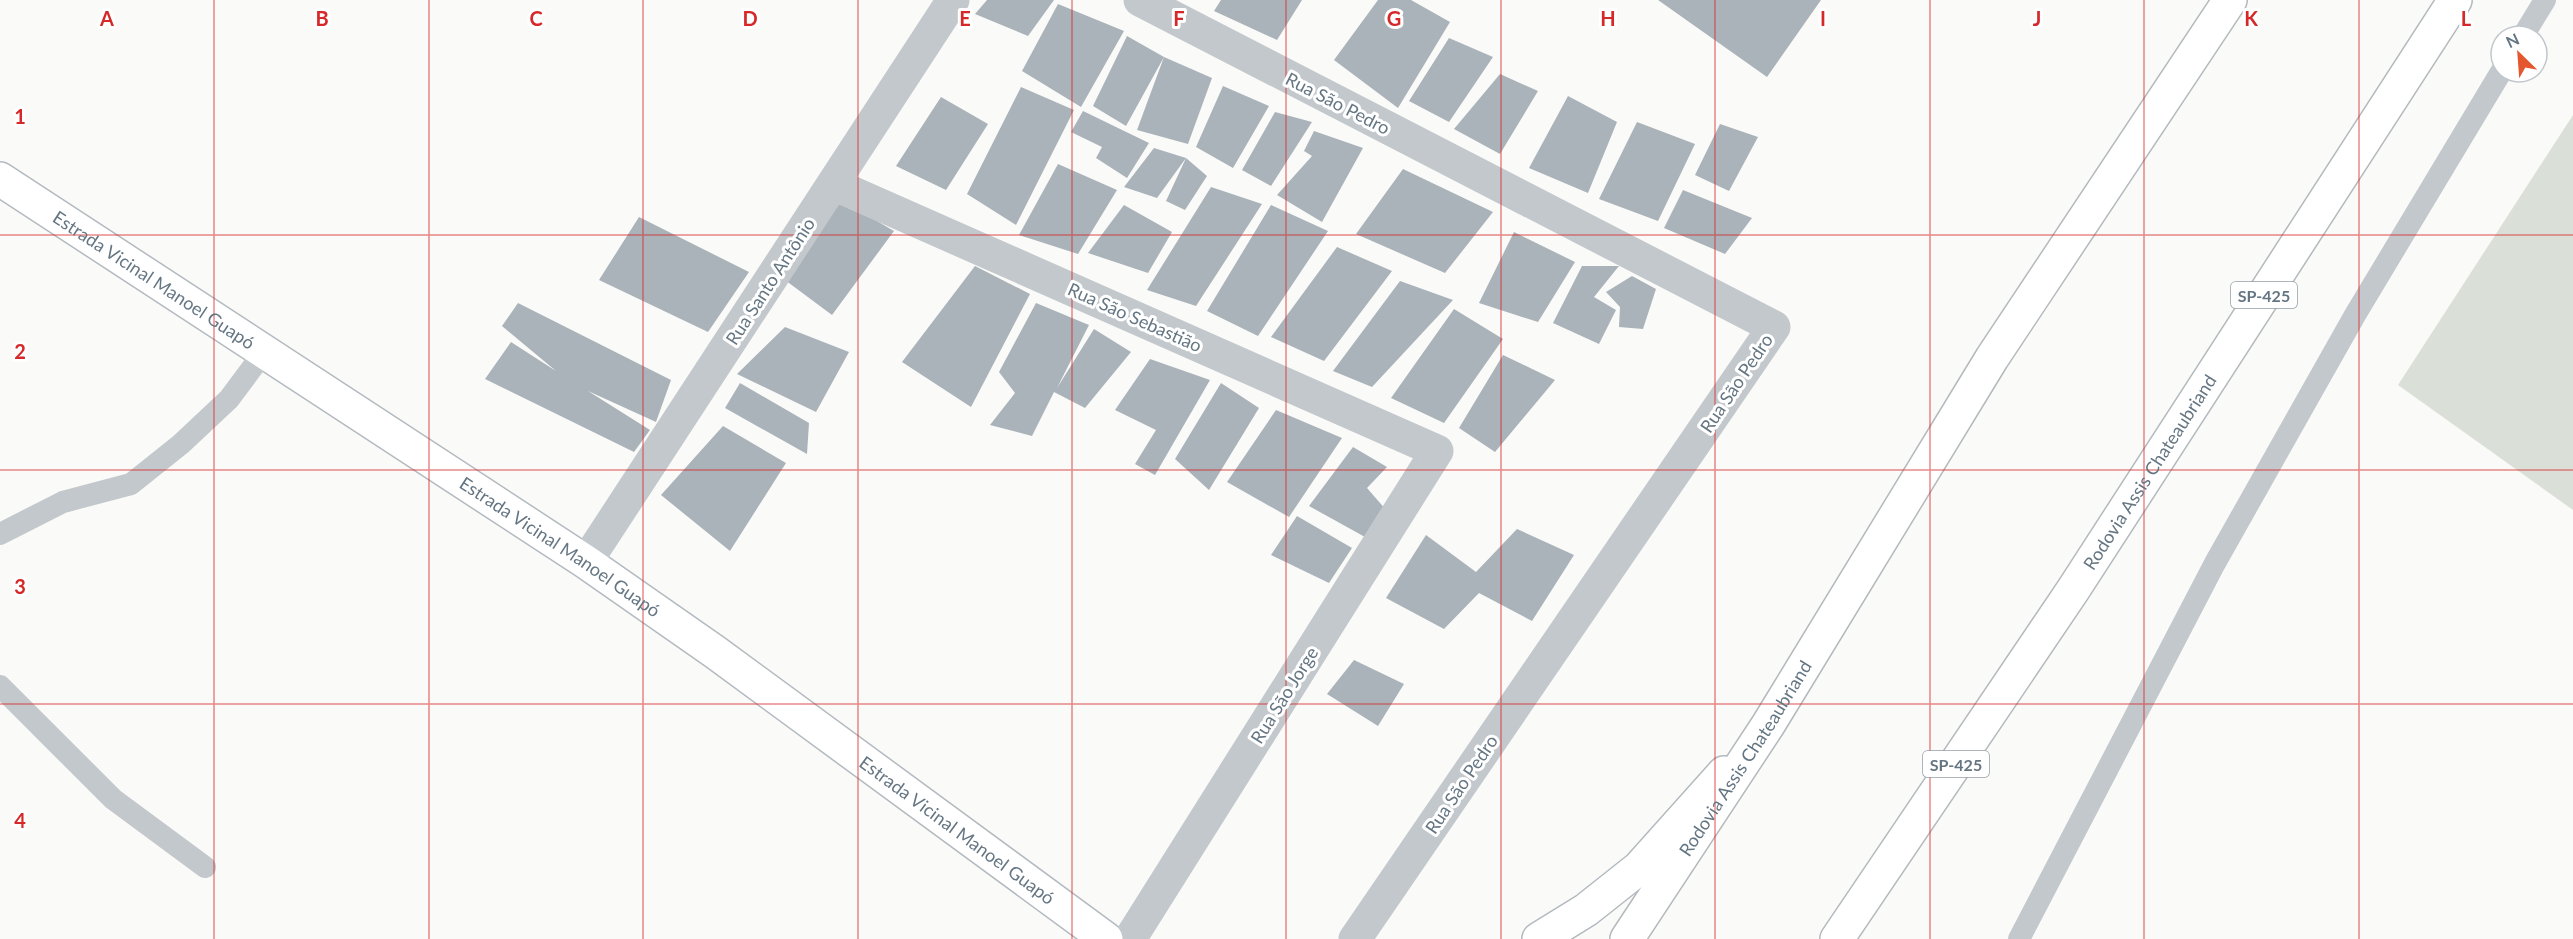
<svg xmlns="http://www.w3.org/2000/svg" width="2573" height="939" viewBox="0 0 2573 939" font-family="Lato,sans-serif">
  <style>
    .green { fill: #dadfd7 }
    .building { fill: #aab3b9 }
    .lines { fill: none; stroke-linecap: round; stroke-linejoin: round }
    .secondary-casing { stroke: #b3babf; stroke-width: 36 }
    .trunk-casing { stroke: #b4b9bd; stroke-width: 36 }
    .service { stroke: #c3c8cc; stroke-width: 22 }
    .minor { stroke: #c3c8cc; stroke-width: 33 }
    .secondary { stroke: #fff; stroke-width: 33 }
    .trunk { stroke: #fff; stroke-width: 33 }
    .grid { fill: none; stroke: #d62828; stroke-width: 1.5; stroke-opacity: 0.55 }
    .labels { text-anchor: middle; dominant-baseline: central; stroke-width: 6; stroke-linejoin: round; paint-order: stroke }
    .shield { fill: #fff; stroke: #939fa8; stroke-width: 1.5 }
    .shield-label { font-size: 16px; font-weight: bold; fill: #657683 }
    .street-label { font-size: 18px; fill: #657683; stroke: #fff }
    .grid-label { font-size: 20px; text-anchor: middle; font-weight: bold; fill: #d62828; stroke: #fff; stroke-width: 6; stroke-linejoin: round; paint-order: stroke }
  </style>
  <rect width="100%" height="100%" fill="#fafaf8"/>
  <path class="green" d="M2573,115V510L2398,385Z"/>
  <path class="building" d="M987,0H1054L1028,36L975,14Z
    M1221,0H1302L1277,40L1214,11Z
    M1378,0H1411L1450,22L1398,108L1334,60Z
    M1658,0H1821L1767,77Z
    M1058,4L1124,31L1081,107L1022,71Z
    M1127,36L1164,57L1126,126L1093,106Z
    M1449,38L1493,57L1449,122L1409,101Z
    M1164,57L1212,78L1188,144L1137,130Z
    M1500,74L1538,91L1500,154L1454,129Z
    M1223,86L1269,106L1233,168L1196,147Z
    M1021,87L1074,110L1016,225L967,194Z
    M1568,96L1617,122L1588,193L1529,168Z
    M941,97L988,124L946,190L896,166Z
    M1083,111L1149,143L1127,178L1096,158L1102,147L1071,132Z
    M1275,112L1312,122L1271,186L1242,170Z
    M1637,122L1695,144L1658,221L1599,199Z
    M1720,124L1758,137L1729,191L1695,175Z
    M1314,131L1363,148L1322,222L1277,195L1312,156L1304,151Z
    M1154,148L1186,158L1207,176L1185,210L1166,201L1186,158L1157,198L1124,187Z
    M1058,164L1117,190L1078,254L1019,235Z
    M1403,169L1493,212L1445,273L1356,234Z
    M1211,187L1262,204L1196,306L1147,290Z
    M1683,190L1752,218L1725,254L1664,228Z
    M837,198L894,231L832,315L785,280Z
    M1124,205L1172,232L1148,273L1088,253Z
    M1271,205L1328,231L1258,336L1207,311Z
    M639,217L749,272L708,332L599,280Z
    M1514,232L1575,262L1538,322L1479,303Z
    M1337,247L1392,271L1324,361L1271,337Z
    M975,266L1030,294L971,407L902,362Z
    M1582,266H1619L1594,297L1616,310L1599,344L1553,323Z
    M1632,276L1656,289L1643,329L1619,327L1620,307L1606,292Z
    M1400,281L1453,300L1372,387L1333,371Z
    M518,303L671,380L656,422L588,391L650,430L634,452L485,379L511,342L556,371L502,326Z
    M1036,303L1089,325L1057,388L1094,329L1131,352L1085,408L1054,392L1032,436L990,425L1015,393L999,372Z
    M1454,309L1503,339L1444,423L1391,398Z
    M785,327L849,352L816,412L737,374Z
    M1503,355L1555,380L1495,452L1459,428Z
    M1150,359L1210,380L1155,475L1135,464L1156,430L1115,410Z
    M740,383L809,423L807,454L725,408Z
    M1221,383L1259,408L1209,490L1175,459Z
    M1276,410L1342,438L1289,517L1227,482Z
    M723,426L786,463L730,551L661,495Z
    M1353,447L1387,467L1367,488L1387,511L1365,537L1309,506Z
    M1297,516L1352,548L1329,583L1271,555Z
    M1517,529L1574,555L1532,621L1479,593L1444,629L1386,598L1426,535L1476,572Z
    M1354,660L1404,684L1378,726L1327,694Z"/>
  <g class="lines">
    <g class="secondary-casing">
      <g id="secondary">
        <path id="s1" d="M0,179L586,562L715,652L1106,939"/>
        <path d="M1539,939L1586,910L1639,868L1724,773"/>
      </g>
    </g>
    <g class="trunk-casing">
      <g id="trunk">
        <path id="s2" d="M1627,939L1768,725L1992,358L2230,0"/>
        <path id="s3" d="M1837,939L2073,590L2455,0"/>
      </g>
    </g>
    <path class="service" d="M2523,36L2545,0
      M0,534L63,502L131,484L181,444L229,399L264,352
      M0,686L113,799L205,867
      M2019,939L2215,563L2355,315L2501,72"/>
    <path class="minor" d="M1140,0L1774,327L1355,939
      M833,184L1437,451L1130,939
      M586,562L953,0"/>
    <use href="#secondary" class="secondary"/>
    <use href="#trunk" class="trunk"/>
  </g>
  <path class="grid" d="M214,0V939M429,0V939M643,0V939M858,0V939M1072,0V939M1286,0V939M1501,0V939M1715,0V939M1930,0V939M2144,0V939M2359,0V939M0,235H2573M0,470H2573M0,704H2573"/>
  <g class="labels">
    <g class="shield">
      <rect x="2231" y="282" width="66" height="26" rx="4.5"/>
      <rect x="1923" y="751" width="66" height="26" rx="4.5"/>
    </g>
    <g class="shield-label">
      <text x="2264" y="295">SP-425</text>
      <text x="1956" y="764">SP-425</text>
    </g>
    <g class="street-label">
      <text transform="translate(1338 103) rotate(27)">Rua São Pedro</text>
      <text stroke="none"><textPath href="#s1" startOffset="184">Estrada Vicinal Manoel Guapó</textPath></text>
      <text transform="translate(770 281) rotate(-57)">Rua Santo Antônio</text>
      <text transform="translate(1135 317) rotate(24)">Rua São Sebastião</text>
      <text transform="translate(1736 383) rotate(-56)">Rua São Pedro</text>
      <text stroke="none"><textPath href="#s3" startOffset="562">Rodovia Assis Chateaubriand</textPath></text>
      <text stroke="none"><textPath href="#s1" startOffset="670">Estrada Vicinal Manoel Guapó</textPath></text>
      <text transform="translate(1284 695) rotate(-58)">Rua São Jorge</text>
      <text stroke="none"><textPath href="#s2" startOffset="216">Rodovia Assis Chateaubriand</textPath></text>
      <text transform="translate(1461 784) rotate(-56)">Rua São Pedro</text>
      <text stroke="none"><textPath href="#s1" startOffset="1158">Estrada Vicinal Manoel Guapó</textPath></text>
    </g>
  </g>
  <g class="grid-label">
    <text x="107" y="26">A</text>
    <text x="322" y="26">B</text>
    <text x="536" y="26">C</text>
    <text x="750" y="26">D</text>
    <text x="965" y="26">E</text>
    <text x="1179" y="26">F</text>
    <text x="1394" y="26">G</text>
    <text x="1608" y="26">H</text>
    <text x="1823" y="26">I</text>
    <text x="2037" y="26">J</text>
    <text x="2251" y="26">K</text>
    <text x="2466" y="26">L</text>
    <text x="20" y="124">1</text>
    <text x="20" y="359">2</text>
    <text x="20" y="594">3</text>
    <text x="20" y="828">4</text>
  </g>
  <g transform="translate(2519 54) rotate(335)"><circle r="28" fill="#ffffff" stroke="#c1c8cd" stroke-width="1.5"/>
  <path d="M0-4.5L10 22L0 15L-10 22Z" fill="#e4572e"/>
  <text y="-9" font-size="16" font-weight="bold" text-anchor="middle" fill="#657683">N</text>
  </g>
</svg>
